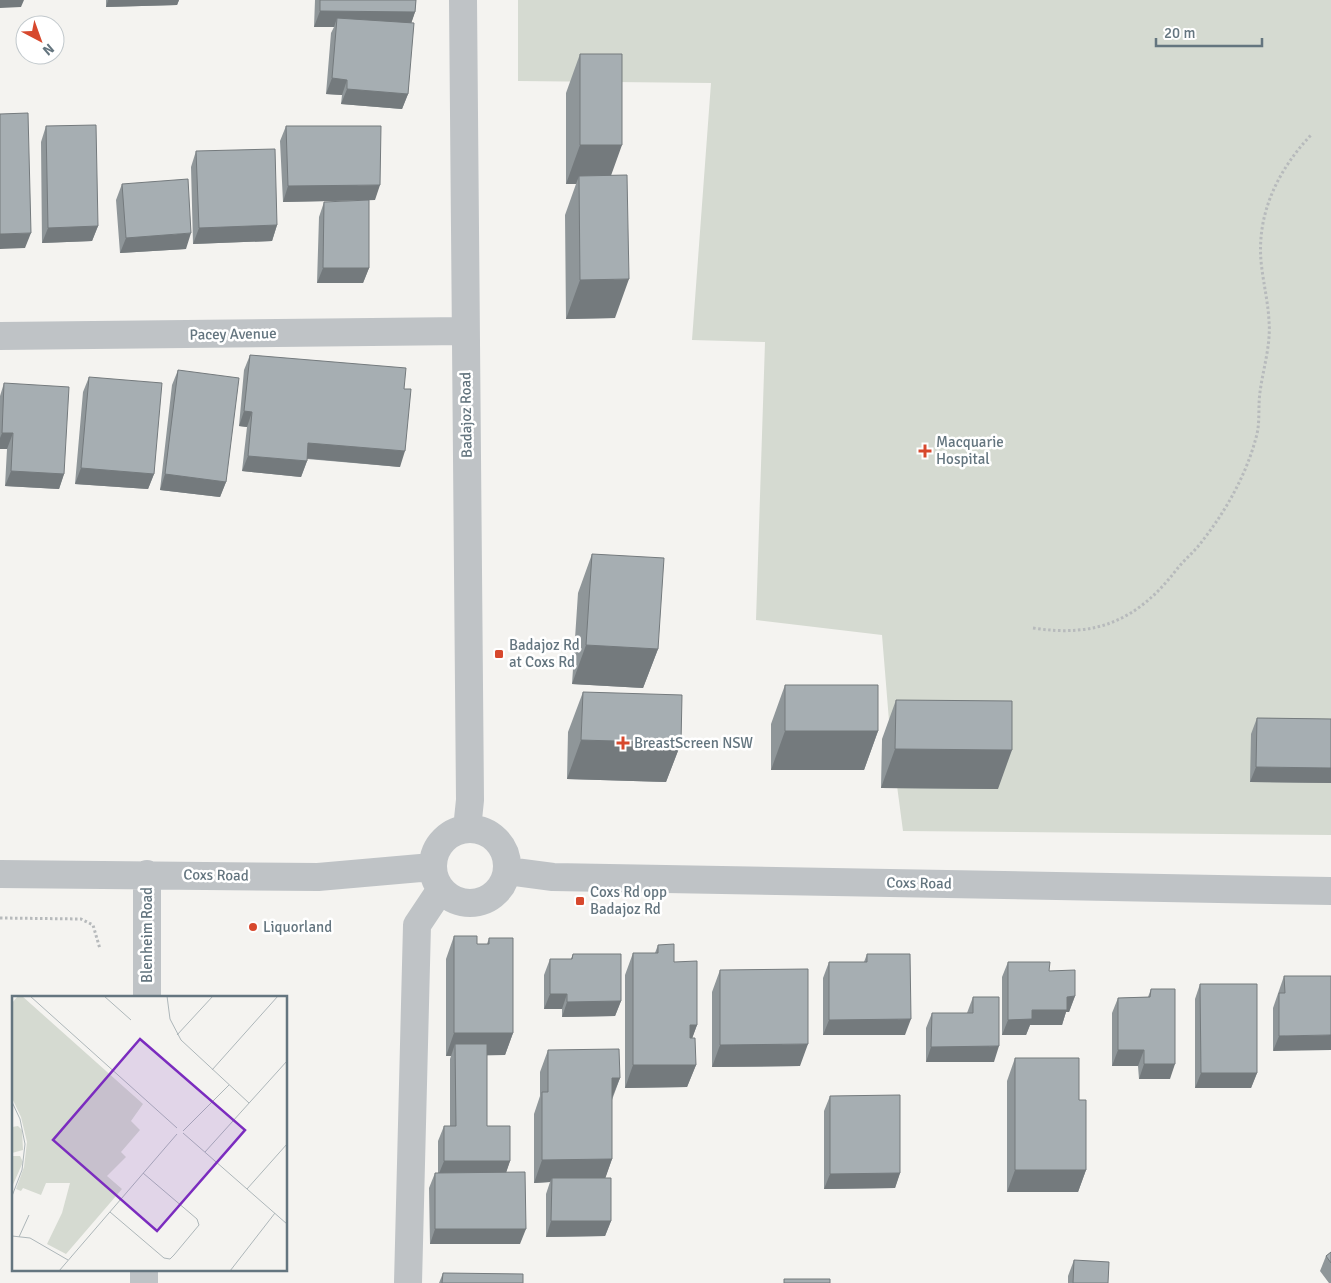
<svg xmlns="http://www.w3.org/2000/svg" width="1331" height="1283" viewBox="0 0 1331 1283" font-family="Signika,sans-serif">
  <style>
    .green { fill: #d5dad1 }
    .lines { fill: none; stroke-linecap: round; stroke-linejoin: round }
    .path { stroke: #b7babc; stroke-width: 3; stroke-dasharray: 2.5 2.5; stroke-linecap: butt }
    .minor { stroke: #bfc3c6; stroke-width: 28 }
    .wall { fill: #8f9699 }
    .shaded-wall { fill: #747a7d }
    .building { fill: #a6aeb2; stroke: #747a7d }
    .poi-dot { fill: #d7482d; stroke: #fff; stroke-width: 2 }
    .labels { text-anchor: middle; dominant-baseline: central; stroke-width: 5; stroke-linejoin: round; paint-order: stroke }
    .street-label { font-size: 15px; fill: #64757f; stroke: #fff }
    .poi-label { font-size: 15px; fill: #64757f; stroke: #fff; text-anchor: start }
    .inset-road { fill: none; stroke: #adb6b9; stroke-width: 1 }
    .view { fill: #7b2cbf; fill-opacity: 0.15; stroke: #7b2cbf; stroke-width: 2.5 }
    .inset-edge { fill: none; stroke: #64757f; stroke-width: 2.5 }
  </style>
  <rect width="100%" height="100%" fill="#f4f3f0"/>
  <path class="green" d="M518,0H1331V835L903,831L890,733L882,635L756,620L765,342L692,340L711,83L518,81Z"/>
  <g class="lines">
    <path class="path" d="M1033,628C1097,638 1138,620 1177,569C1184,560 1193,553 1200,544C1226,511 1247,474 1257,434C1260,421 1258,406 1260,392C1263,369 1271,345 1269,321C1268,301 1263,282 1261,261C1257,213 1278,170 1311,135
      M0,918L81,919L93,925L100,949"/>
    <path class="minor" d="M463,0L470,800L467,829
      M0,336L465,331
      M433 866a37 37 0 1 1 74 0a37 37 0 1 1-74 0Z
      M507,871L553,877L1331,891
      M0,874L318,877L432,867
      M147,997V874
      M144,1283V1269
      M408,1283L417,925L441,889"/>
  </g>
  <path class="wall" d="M106,0H179L177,5L106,7Z
    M315,0H416L415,12L411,23L408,94L402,109L341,104L342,95L326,94L331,33L334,27H314Z
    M580,54L611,176L615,318L566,319L565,215L576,184H566V93Z
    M46,126L98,226L92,241L42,243L41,142Z
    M286,126L375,200L283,202L280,141Z
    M196,151L277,225L272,241L193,244L191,167Z
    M122,184L186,249L120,253L116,200Z
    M324,202L369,268L363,283H317L319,217Z
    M250,355L404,389L400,467L307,459V461L301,477L242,471L247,427L239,426L244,370Z
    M178,370L226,482L220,497L160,490L172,385Z
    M89,377L154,474L148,489L75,484L83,392Z
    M4,383L64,474L59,489L5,486L7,449H0V396Z
    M592,554L658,649L643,688L572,684L578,593Z
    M785,685L878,731L864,770H771V724Z
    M583,692L681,743L666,782L567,779L568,732Z
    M896,700L998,789L881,788L882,739Z
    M1257,718L1331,719V783L1250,782L1251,734Z
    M454,936L477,944H487L489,938L513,1033L505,1055H487V1126L510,1161L506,1172L520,1244H430L429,1188L435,1173H438V1141L444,1126H450V1059L451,1056H446V959Z
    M658,945L674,962L697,1025L692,1038L696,1065L687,1087L625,1088V975L633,953H655Z
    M573,954L621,1001L615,1016L562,1017V1009H544V975L550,959H571Z
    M867,954L905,1035H823V978L829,962H864Z
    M1008,962L1049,971L1075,996L1069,1012H1066L1062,1025H1030L1026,1035H1002V977Z
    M720,970L800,1066L712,1067V992Z
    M1284,976H1331L1273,1051V1008Z
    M1200,984L1257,1073L1251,1088H1195V999Z
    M1151,989L1170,1079H1139L1138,1066H1112V1013L1118,998L1148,997Z
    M973,997L994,1062H926V1028L932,1013H967Z
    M548,1050L620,1078L612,1100V1159L605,1178L611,1221L605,1236L546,1237V1194L550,1182L534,1183V1114L540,1096V1072Z
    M1015,1058L1079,1100L1086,1170L1078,1192H1007V1081Z
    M830,1096L900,1173L895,1188L824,1189V1111Z
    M1331,1252V1283H1329L1320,1271L1326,1256Z
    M1074,1260L1108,1283H1068V1276Z
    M443,1273L523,1283H439Z"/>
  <path class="shaded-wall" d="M0,0H24L21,7L0,8Z
    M108,0H179L177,5L106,7Z
    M320,11L415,12L410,27L337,18L334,27H314Z
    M332,78L347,80L342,95L326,94Z
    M347,89L408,94L402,109L341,104Z
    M580,145H622L608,184L579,176L576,184H566Z
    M380,185L375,200L283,202L288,186Z
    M277,225L272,241L193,244L199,228Z
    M98,226L92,241L42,243L48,228Z
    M31,233L25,248L0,249V234Z
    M191,233L186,249L120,253L126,238Z
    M323,268H369L363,283H317Z
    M629,279L615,318L566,319L580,280Z
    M244,411L252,412L247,427L239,426Z
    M2,433H13L7,449H0V438Z
    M308,443L405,451L400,467L303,458Z
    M248,456L307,461L301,477L242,471Z
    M81,468L154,474L148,489L75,484Z
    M11,471L64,474L59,489L5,486Z
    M165,474L226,482L220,497L160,490Z
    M586,645L658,649L643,688L572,684Z
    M785,731H878L864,770H771Z
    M581,740L681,743L666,782L567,779Z
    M895,749L1012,750L998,789L881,788Z
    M1256,767L1331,768V783L1250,782Z
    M550,994H567L562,1009H544Z
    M1075,996L1069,1012H1066L1062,1025H1030L1026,1035H1002L1008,1020L1067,997Z
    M621,1001L615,1016L562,1017L567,1002Z
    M911,1019L905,1035H823L829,1020Z
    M690,1025H697L689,1047Z
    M454,1033H513L505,1055L455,1056V1044L451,1056H446Z
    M1331,1035V1050L1273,1051L1279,1036Z
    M808,1044L800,1066L712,1067L720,1045Z
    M999,1046L994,1062H926L931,1047Z
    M1118,1050H1144L1138,1066H1112Z
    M1144,1064H1175L1170,1079H1139Z
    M633,1065H696L687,1087L625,1088Z
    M1201,1073H1257L1251,1088H1195Z
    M612,1078H620L611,1100Z
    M612,1159L604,1182L552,1178L550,1182L534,1183L542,1160Z
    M444,1161H510L505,1176H438Z
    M1015,1170H1086L1078,1192H1007Z
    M900,1173L895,1188L824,1189L830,1174Z
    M551,1221H611L605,1236L546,1237Z
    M435,1229H526L520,1244H430Z"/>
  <path class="building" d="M320,0H416L415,12L320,11Z
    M337,18L414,23L408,94L347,89V80L332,78Z
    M580,54H622V145H580Z
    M28,113L31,233L0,234V114Z
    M96,125L98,226L48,228L46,126Z
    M286,126H381L380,185L288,186Z
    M275,149L277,225L199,228L196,151Z
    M627,175L629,279L580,280L579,176Z
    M188,179L191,233L126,238L122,184Z
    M369,200V268H323L324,202Z
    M250,355L406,368L404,389H411L405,451L308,443L307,461L248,456L252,412L244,411Z
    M178,370L239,378L226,482L165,474Z
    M89,377L162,383L154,474L81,468Z
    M4,383L69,387L64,474L11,471L13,433H2Z
    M592,554L664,558L658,649L586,645Z
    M785,685H878V731H785Z
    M583,692L682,695L681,743L581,740Z
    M896,700L1012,701V750L895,749Z
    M1257,718L1331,719V768L1256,767Z
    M454,936H477V944H489V938H513V1033H454Z
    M674,944V962L697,961V1025H690V1038H695L696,1065H633V953H658V945Z
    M573,954H621V1001L567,1002V994H550V959H572Z
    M867,954H910L911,1019L829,1020V962H867Z
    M1008,962H1050L1049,971L1075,970V996L1067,997V1010H1032V1019L1008,1020Z
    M808,969V1044L720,1045V970Z
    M1284,976H1331V1035L1279,1036V993H1285Z
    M1200,984H1257V1073H1201Z
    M1151,989H1175V1064H1144V1050H1118V998L1150,997Z
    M973,997H999V1046L931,1047L932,1013H973Z
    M455,1044H487V1126H510V1161H444V1126H456Z
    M619,1049L620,1078H612V1159L542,1160V1092H548V1050Z
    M1015,1058H1079V1100H1086V1170H1015Z
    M900,1095V1173L830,1174V1096Z
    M525,1172L526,1229H435V1173Z
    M552,1178H611V1221H551Z
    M1331,1252V1263L1326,1256Z
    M1074,1260L1109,1262L1108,1283H1073Z
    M443,1273L523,1274V1283H442Z
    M784,1279H830V1283H784Z"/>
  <g class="poi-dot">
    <path d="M922.5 443.5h5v5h5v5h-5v5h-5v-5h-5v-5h5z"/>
    <rect x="494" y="649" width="10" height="10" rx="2.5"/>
    <path d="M620.5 735.5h5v5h5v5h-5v5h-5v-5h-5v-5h5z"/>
    <rect x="575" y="896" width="10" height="10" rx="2.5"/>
    <circle cx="253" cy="927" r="5"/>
  </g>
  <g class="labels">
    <g class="street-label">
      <text transform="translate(233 334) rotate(-1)">Pacey Avenue</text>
      <text transform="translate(466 415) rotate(-91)">Badajoz Road</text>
      <text transform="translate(216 875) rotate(1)">Coxs Road</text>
      <text transform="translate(919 883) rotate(1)">Coxs Road</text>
      <text transform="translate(147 935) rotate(-90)">Blenheim Road</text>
    </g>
    <g class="poi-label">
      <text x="936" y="442">Macquarie<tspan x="936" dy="17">Hospital</tspan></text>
      <text x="509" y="645">Badajoz Rd<tspan x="509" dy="17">at Coxs Rd</tspan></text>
      <text x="634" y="743">BreastScreen NSW</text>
      <text x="590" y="892">Coxs Rd opp<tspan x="590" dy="17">Badajoz Rd</tspan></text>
      <text x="263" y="927">Liquorland</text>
    </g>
  </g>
  <g transform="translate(12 996)">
    <rect width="275" height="275" fill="#f4f3f0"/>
    <path d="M6,0H10L131,108L119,125L128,134L109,156L114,161L95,180L110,193L54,258L35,248L50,217L58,187H34L29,199L11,192L9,195L4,193L12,171L15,146L9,121L0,102V7ZM6,130L10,134L11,154L0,157V131ZM0,160H8L11,166L0,191Z" fill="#d5dad1"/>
    <path class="inset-road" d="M18,0L165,132M92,0L119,24M155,0L158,23L169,44L237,107M165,39L201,0M200,74L266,0M0,106L8,123L13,148L10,174L0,200M171,135L217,89M171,137L275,228M193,156L275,65M235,193L275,148M98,216L152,262L158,263L162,259L187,229L185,223L131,177M0,240L18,242L56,264M7,241L17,219M47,275L165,138M218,275L263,217"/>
    <path class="view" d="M128,43L233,134L145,235L41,144Z"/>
    <rect width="275" height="275" class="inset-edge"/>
  </g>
  <g transform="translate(40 40) rotate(139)"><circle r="24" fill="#ffffff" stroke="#c1c8cc"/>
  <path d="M0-4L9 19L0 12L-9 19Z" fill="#d7482d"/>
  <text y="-8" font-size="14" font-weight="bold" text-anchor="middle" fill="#64757f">N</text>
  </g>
  <path d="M1156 38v8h106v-8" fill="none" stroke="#64757f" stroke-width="2.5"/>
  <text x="1164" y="38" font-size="15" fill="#64757f" stroke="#ffffff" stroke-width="4" paint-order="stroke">20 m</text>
</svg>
